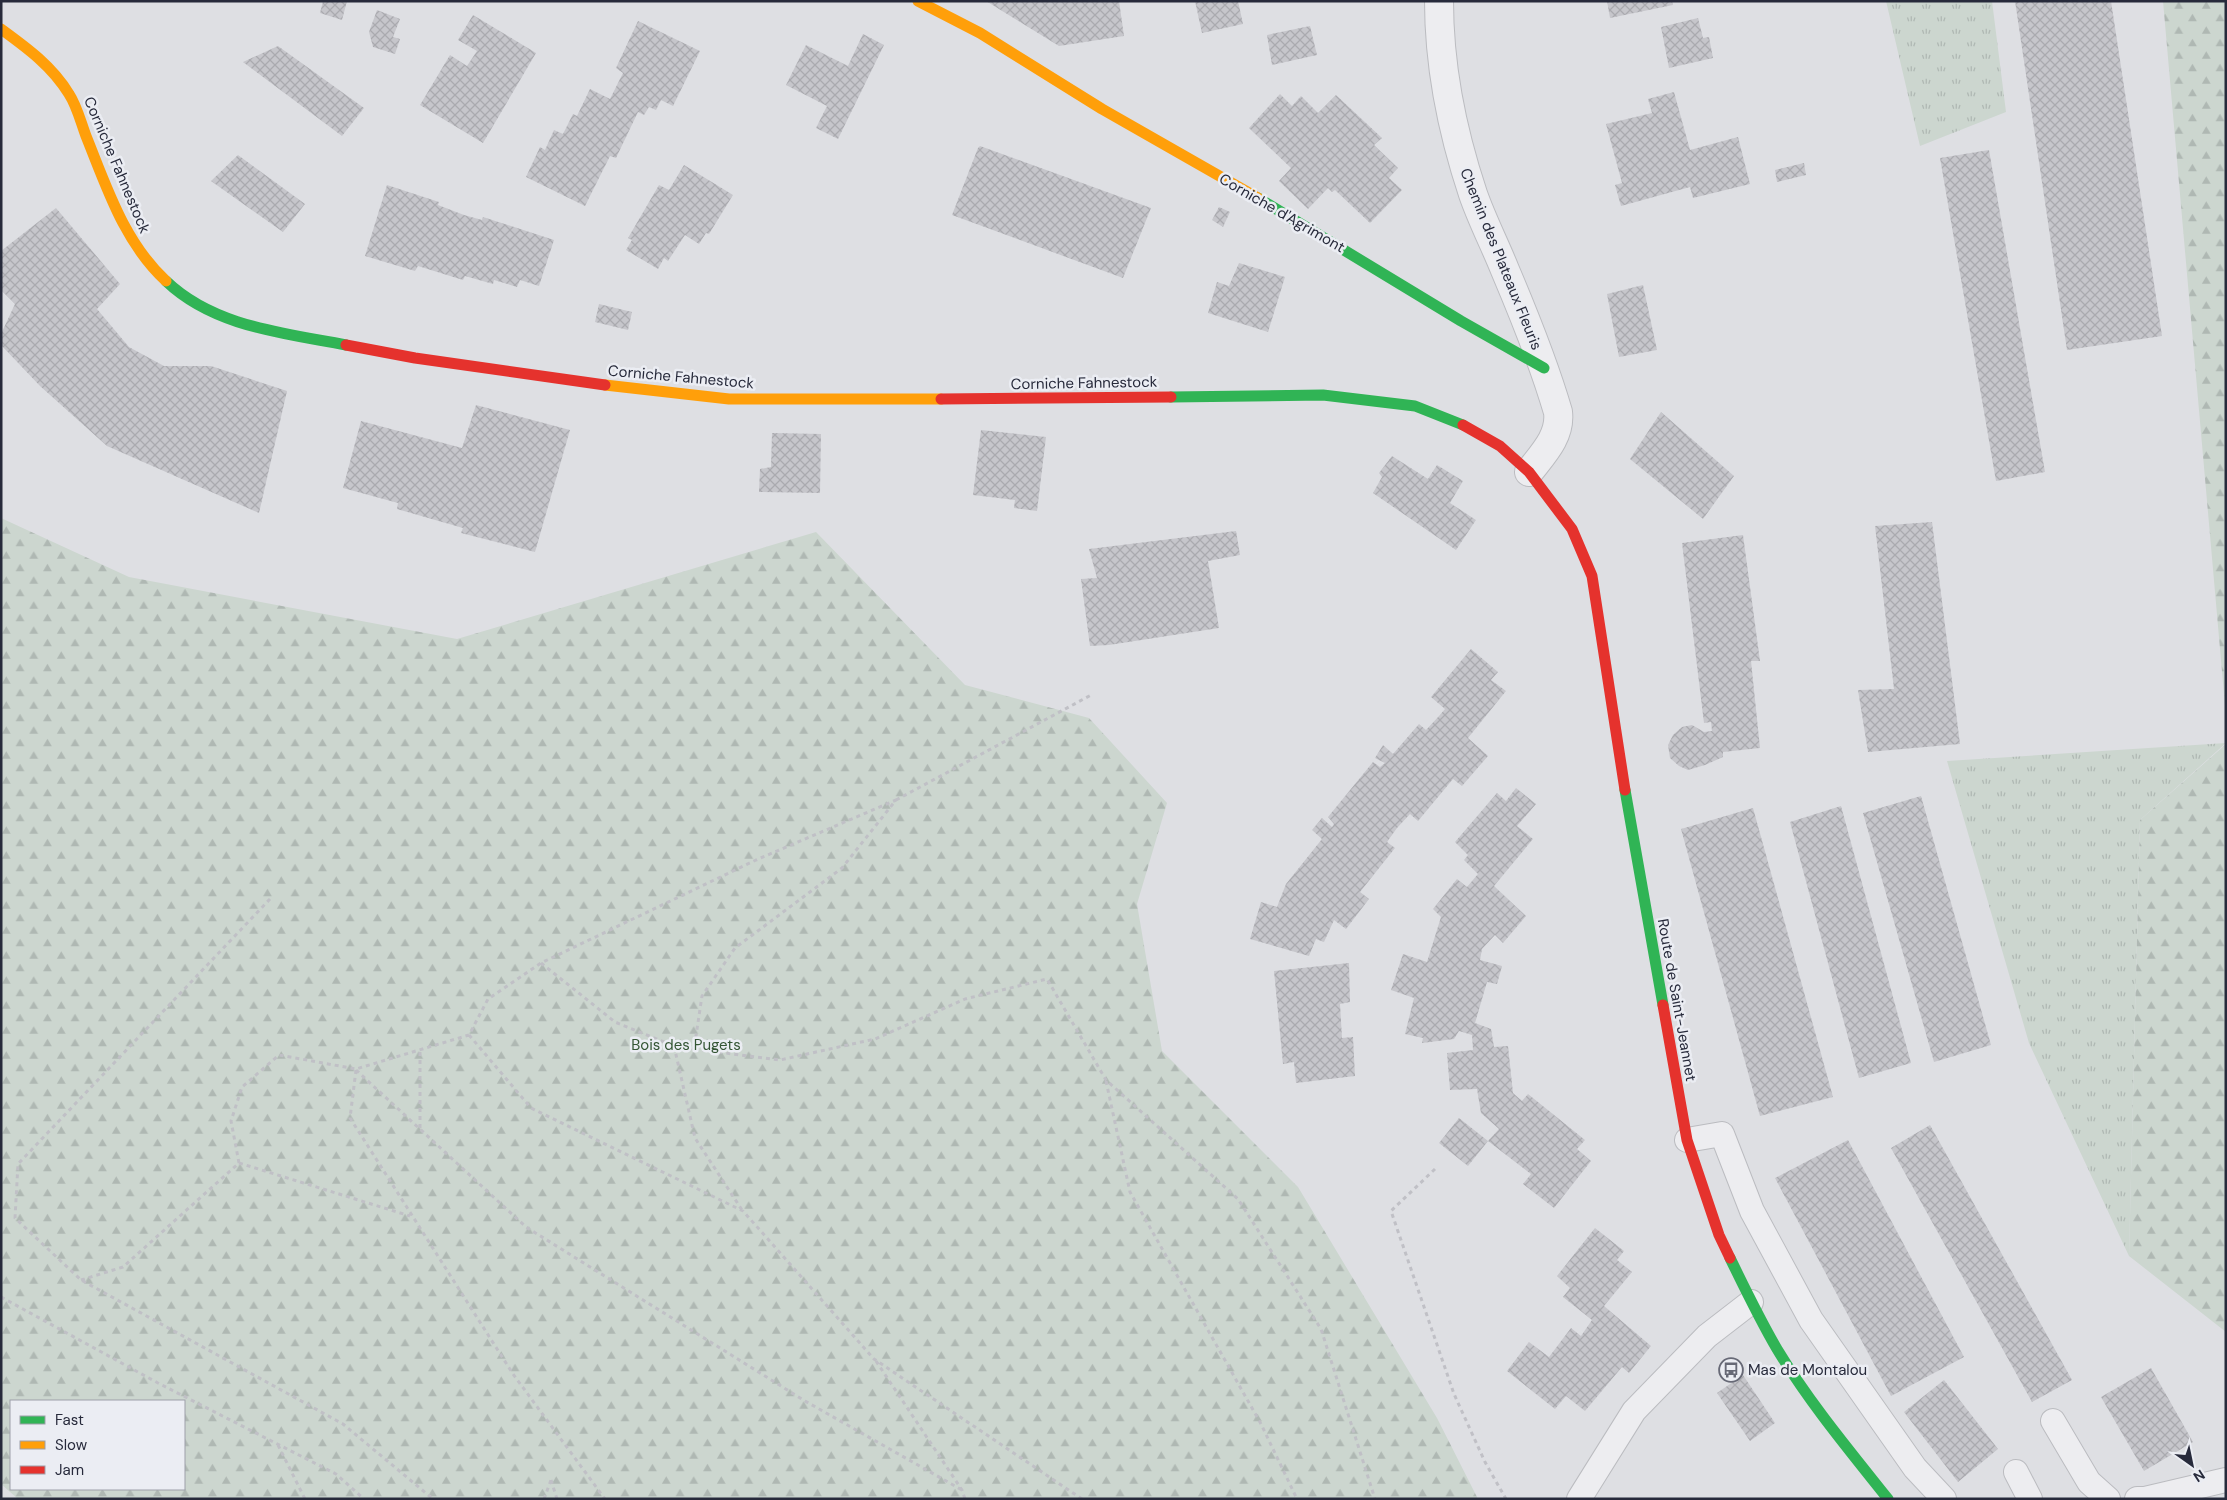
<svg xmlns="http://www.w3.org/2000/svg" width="2227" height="1500" viewBox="0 0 2227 1500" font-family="'DM Sans',sans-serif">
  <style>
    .grass { fill: url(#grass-tufts) }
    .forest { fill: url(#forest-firs); fill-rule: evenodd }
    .building { fill: url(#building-cross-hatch) }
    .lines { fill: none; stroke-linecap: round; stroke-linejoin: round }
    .lane-casing { stroke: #bbbcc0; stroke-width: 26 }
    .street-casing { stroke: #bbbcc0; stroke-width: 30 }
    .path { stroke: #c0c0c6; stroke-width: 3; stroke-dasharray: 4 4; stroke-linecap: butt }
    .lane { stroke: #ededf0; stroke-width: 24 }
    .street { stroke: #ededf0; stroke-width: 28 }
    .fast { stroke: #30b455; stroke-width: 11 }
    .slow { stroke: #ff9f0a; stroke-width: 11 }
    .jam { stroke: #e5322d; stroke-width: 11 }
    .labels { text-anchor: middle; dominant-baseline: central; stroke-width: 5; stroke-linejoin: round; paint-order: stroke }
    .street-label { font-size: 15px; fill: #272a3b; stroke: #ebedf3 }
    .park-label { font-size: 15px; fill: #355635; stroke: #ebedf3 }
    .poi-label { font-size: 15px; fill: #272a3b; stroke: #ebedf3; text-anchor: start }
  </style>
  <defs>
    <pattern id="grass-tufts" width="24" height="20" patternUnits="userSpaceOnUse" patternTransform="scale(1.25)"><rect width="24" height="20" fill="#ccd6cf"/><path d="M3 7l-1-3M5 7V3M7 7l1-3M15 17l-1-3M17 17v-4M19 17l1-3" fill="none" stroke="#afb8b3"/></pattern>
    <pattern id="forest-firs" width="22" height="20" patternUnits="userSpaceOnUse" patternTransform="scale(1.25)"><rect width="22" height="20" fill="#ccd6cf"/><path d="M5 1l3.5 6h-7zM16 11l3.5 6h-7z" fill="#afb8b3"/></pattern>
    <pattern id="building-cross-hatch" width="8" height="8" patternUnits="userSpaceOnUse" patternTransform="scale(1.25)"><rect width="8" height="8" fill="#c6c6cb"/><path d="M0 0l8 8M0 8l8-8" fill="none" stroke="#aaaaaf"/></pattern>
  </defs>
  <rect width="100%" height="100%" fill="#dedfe3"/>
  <path class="grass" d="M1886,1H1992L2006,112L1920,146Z
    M2226,743L2140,820L2129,1256L2029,1043L1947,761Z"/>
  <path class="forest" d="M2163,1H2226V717Z
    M1,518L129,577L457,639L816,532L965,685L1089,718L1167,803L1137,904L1162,1051L1298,1187L1437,1418L1478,1499H18L1,1484ZM11,1401H184V1489H11Z
    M2226,744V1332L2129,1256L2140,820Z"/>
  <path class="building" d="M323,1H347L342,20L320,13Z
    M986,1H1119L1124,36L1059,46Z
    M1195,1H1238L1243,24L1202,33Z
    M1607,1H1672L1673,5L1610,18Z
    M2015,1H2111L2162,336L2067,350Z
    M377,10L400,19L393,37L400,39L395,54L373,47L369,32Z
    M473,15L536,53L483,143L420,105L450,55L467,66L477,51L458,40Z
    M1698,18L1703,38L1709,37L1713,58L1669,68L1661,27Z
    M638,21L700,51L673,106L661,100L656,110L649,107L644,115L638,112L616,158L610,156L585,206L526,177L540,147L545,150L554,130L563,134L573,114L577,116L590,89L610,99L623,73L616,68Z
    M1310,26L1317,55L1272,65L1267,35Z
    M863,34L884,45L838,139L816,128L827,106L786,85L806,45L848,66Z
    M278,46L364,108L342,136L243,62Z
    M1674,92L1690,150L1738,137L1750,184L1693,198L1690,187L1621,206L1615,185L1622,183L1606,124L1652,113L1648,99Z
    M1280,94L1292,106L1301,96L1318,113L1336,95L1382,138L1374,145L1398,168L1389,178L1402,190L1370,223L1335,190L1332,192L1328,188L1308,209L1279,181L1291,168L1249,128Z
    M980,146L1151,208L1123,278L952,215L978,148Z
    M1989,150L2045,472L1996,481L1940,158Z
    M238,155L305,204L283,232L211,181Z
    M1804,163L1806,175L1777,182L1775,170Z
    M684,165L733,195L709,234L706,233L699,244L685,235L668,261L664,258L658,269L626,250L632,240L628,238L659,185L669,190Z
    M387,185L439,202L438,205L464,215L482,220L483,217L554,240L539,286L520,280L517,287L494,280L493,284L465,276L463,280L418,266L415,271L365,256Z
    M1219,207L1230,212L1223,227L1212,220Z
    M56,208L120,284L97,309L129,347L164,366H211L287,391L259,513L107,446L40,386L1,345V334L15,304L1,290V251Z
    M1239,263L1285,277L1268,332L1208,313L1217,282L1229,286Z
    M1643,285L1657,350L1619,357L1607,294Z
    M599,304L632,312L628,330L595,322Z
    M476,405L570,430L535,552L461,533L463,528L397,509L398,503L343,488L361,421L462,448Z
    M1661,412L1734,476L1703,519L1630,459Z
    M981,430L1046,437L1037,511L1014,508L1015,500L973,495Z
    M772,433L821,434L820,493L759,492L760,469L771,467Z
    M1392,456L1428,479L1437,465L1463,481L1450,503L1476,520L1456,550L1373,493L1382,477L1379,473Z
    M1932,522L1960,744L1868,752L1858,690L1894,689L1875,526Z
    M1236,531L1240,555L1208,561L1219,628L1109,645L1090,646L1081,579L1097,578L1089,549Z
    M1743,535L1760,661H1751L1760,748L1723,752V757L1705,765L1688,770L1679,766L1670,758L1668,745L1673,735L1682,727L1692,725L1704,732L1712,731L1711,722L1704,723L1682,543Z
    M1471,649L1498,672L1491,680L1506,691L1468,738L1488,756L1462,786L1453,779L1418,821L1410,814L1397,828L1387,842L1395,848L1360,892L1369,899L1346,929L1334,920L1324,942L1316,939L1309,956L1250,939L1261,902L1277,907L1286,884L1322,839L1312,830L1322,818L1332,827L1334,824L1328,817L1373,762L1380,767L1385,763L1375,758L1383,745L1393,754L1419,724L1426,730L1439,716L1445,709L1431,697Z
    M1516,788L1536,804L1517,826L1533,839L1494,886L1526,916L1503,943L1495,935L1482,949L1480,960L1502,966L1497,984L1487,982L1475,1023L1491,1029L1494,1047L1508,1046L1513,1093L1522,1101L1528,1094L1585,1140L1577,1149L1591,1161L1554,1208L1523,1184L1531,1174L1488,1141L1499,1129L1481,1113L1477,1089L1450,1090L1447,1053L1473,1050L1472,1035L1459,1031L1454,1039L1422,1043L1423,1038L1405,1034L1414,998L1391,990L1403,954L1427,962L1441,917L1433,909L1457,879L1467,887L1478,874L1464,860L1468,855L1455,842L1497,793L1506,801Z
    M1921,796L1991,1045L1934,1062L1863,813Z
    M1841,806L1911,1063L1859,1078L1790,822Z
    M1753,808L1833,1097L1760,1116L1681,829Z
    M1349,963L1350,1002L1340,1004L1342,1038L1353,1037L1355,1076L1296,1083L1294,1062L1283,1064L1274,971Z
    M1459,1118L1488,1141L1468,1166L1439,1143Z
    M1930,1125L2072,1380L2032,1402L1891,1148Z
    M1848,1140L1964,1357L1891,1396L1775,1178Z
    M1595,1228L1624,1251L1617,1260L1632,1272L1604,1306L1651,1346L1629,1373L1622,1367L1585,1411L1566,1396L1555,1409L1507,1371L1529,1342L1549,1357L1571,1328L1581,1336L1592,1320L1563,1297L1570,1288L1557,1276Z
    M2151,1368L2193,1442L2144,1471L2101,1397Z
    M1743,1375L1775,1423L1750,1441L1717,1393Z
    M1944,1380L1998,1449L1958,1482L1904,1412Z"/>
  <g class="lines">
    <g class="lane-casing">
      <path id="lane" d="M1687,1140L1722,1134L1752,1211L1811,1320L1915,1468L1944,1499
        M2053,1421L2089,1482L2108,1499
        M2016,1472L2030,1499
        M1579,1499L1634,1411L1707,1336L1751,1302
        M2137,1499H2145L2226,1480"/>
    </g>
    <g class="street-casing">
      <path id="street" d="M1439,1C1439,68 1452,131 1473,194C1482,220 1495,245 1505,270C1525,317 1544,364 1558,412C1561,436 1543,454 1529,472"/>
    </g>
    <path class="path" d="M896,800L1093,694
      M270,899L18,1164L15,1218L81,1280L343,1424L433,1499
      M541,963L615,1022L674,1046L694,1049
      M469,1035L531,1108L743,1211L874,1359L1082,1499
      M674,1046L695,1138L742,1210
      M356,1070L526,1227L805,1401L962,1490
      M356,1070L350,1118L513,1374L605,1499
      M1106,1081L1130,1192L1261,1424L1297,1499
      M420,1128V1049
      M239,1163L231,1121L242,1087L279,1055L356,1069L469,1035L488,999L541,963L756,860L896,800L842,868L735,948L702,996L694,1049L780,1060L875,1039L965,999L1047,979L1106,1080L1238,1199L1321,1329L1375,1499
      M239,1163L410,1216
      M1435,1169L1391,1211L1454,1394L1485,1462L1506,1499
      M81,1280L123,1267L239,1163
      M1,1297L158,1383L336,1474L364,1499
      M876,1361L962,1490L965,1499
      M278,1445L305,1499
      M551,1480L557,1499
      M544,1499L551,1480"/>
    <use href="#lane" class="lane"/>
    <use href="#street" class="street"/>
    <path class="fast" d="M1258,198L1461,321L1544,368
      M166,281C214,327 284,333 346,345
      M1171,397L1323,395L1415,406L1463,425
      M1625,790L1663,1005
      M1730,1258C1745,1289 1760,1320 1777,1349C1809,1402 1849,1450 1888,1499"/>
    <path class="slow" d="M918,1L980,33L1102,109L1258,198
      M1,29C27,48 52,66 69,94C77,106 81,123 86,136C107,188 124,242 166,281
      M605,385L729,399H941"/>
    <path class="jam" d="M346,345L415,358L605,385
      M941,399L1171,397
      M1463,425L1500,446L1529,472L1572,529L1592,576L1625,790
      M1663,1005L1687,1140L1719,1235L1730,1258"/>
  </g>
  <defs>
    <g id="bus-ring" transform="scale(1.25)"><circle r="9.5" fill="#ebedf3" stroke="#676976" stroke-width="1.5"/><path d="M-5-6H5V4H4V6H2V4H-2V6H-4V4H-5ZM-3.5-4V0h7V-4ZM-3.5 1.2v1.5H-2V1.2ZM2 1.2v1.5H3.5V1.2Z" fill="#676976"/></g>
  </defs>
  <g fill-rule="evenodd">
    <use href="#bus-ring" x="1731" y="1370"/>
  </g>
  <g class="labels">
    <g class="street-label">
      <text transform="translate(117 165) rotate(67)">Corniche Fahnestock</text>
      <text transform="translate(1282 213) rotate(30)">Corniche d'Agrimont</text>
      <text transform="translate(1501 259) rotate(68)">Chemin des Plateaux Fleuris</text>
      <text transform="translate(681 377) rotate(5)">Corniche Fahnestock</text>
      <text transform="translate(1084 383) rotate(-1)">Corniche Fahnestock</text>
      <text transform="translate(1677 1000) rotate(80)">Route de Saint-Jeannet</text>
    </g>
    <g class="park-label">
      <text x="686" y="1045">Bois des Pugets</text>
    </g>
    <g class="poi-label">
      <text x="1748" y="1370">Mas de Montalou</text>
    </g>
  </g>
  <rect width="2227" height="1500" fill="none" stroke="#272a3b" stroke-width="5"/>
  <rect x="10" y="1400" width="175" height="90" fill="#ebedf3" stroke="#9d9fa9"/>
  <rect x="20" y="1416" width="25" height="8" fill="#30b455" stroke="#9d9fa9"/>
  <text x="55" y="1425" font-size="15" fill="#272a3b">Fast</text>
  <rect x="20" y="1441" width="25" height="8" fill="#ff9f0a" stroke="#9d9fa9"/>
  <text x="55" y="1450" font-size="15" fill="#272a3b">Slow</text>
  <rect x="20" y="1466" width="25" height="8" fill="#e5322d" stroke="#9d9fa9"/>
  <text x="55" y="1475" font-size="15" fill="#272a3b">Jam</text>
  <g transform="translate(2192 1465) rotate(147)" stroke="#ebedf3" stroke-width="4" paint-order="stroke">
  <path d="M0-4L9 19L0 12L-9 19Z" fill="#272a3b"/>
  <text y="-8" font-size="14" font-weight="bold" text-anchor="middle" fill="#272a3b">N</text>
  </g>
</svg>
